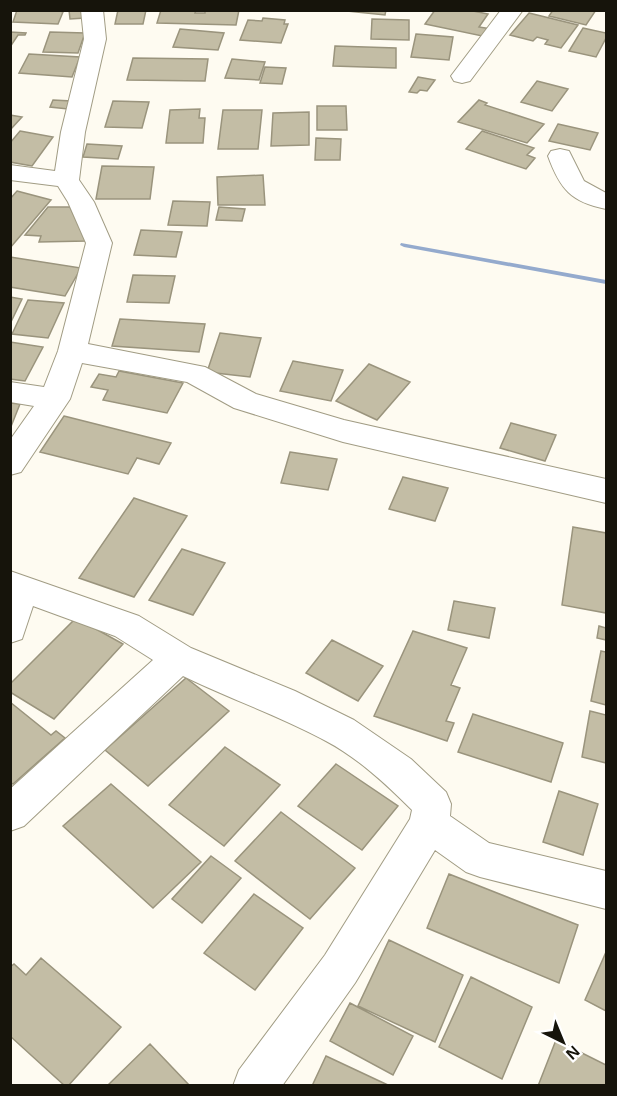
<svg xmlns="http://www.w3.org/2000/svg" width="617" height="1096" viewBox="0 0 617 1096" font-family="Helvetica,sans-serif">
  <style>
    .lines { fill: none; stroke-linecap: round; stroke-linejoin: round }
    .stream { fill: #94aacd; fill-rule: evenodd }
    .building { fill: #c3bda5; stroke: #9a947d; stroke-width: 1.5 }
    .minor-casing { stroke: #a19c84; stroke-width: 2 }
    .minor { fill: #fff; fill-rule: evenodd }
  </style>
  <rect width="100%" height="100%" fill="#fefbf1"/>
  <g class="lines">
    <path class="stream" d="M401,243L606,280V284L404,247L400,245Z"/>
  </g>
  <path class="building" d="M17,10H58L63,12L58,24L13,22Z
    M69,10H84L85,18L70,19Z
    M118,10H146L143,24H115Z
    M161,10H196L195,13H205V10H239L236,25L157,23Z
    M337,10H386L385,15Z
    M435,10H468L488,14L479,27L492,29L487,37L425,24Z
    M553,10H596L586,25L549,16Z
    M529,13L578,25L561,48L545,44L548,40L537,37L533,41L510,35Z
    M263,18L285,20L284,24H288L281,43L240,40L248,20L262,21Z
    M372,19L409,20V40L371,39Z
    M583,28L606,33V38L596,57L569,51Z
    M180,29L224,33L218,50L173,47Z
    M10,32L26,33L25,35H18L10,47Z
    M50,32L85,33L78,53L43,52Z
    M416,34L453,37L449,60L411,57Z
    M335,46L396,48V68L333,66Z
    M29,54L80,57L72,77L19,73Z
    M133,58L208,59L205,81L127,80Z
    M232,59L265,62L259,80L225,78Z
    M265,67L286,68L282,84L260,83Z
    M418,77L435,80L427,91L420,90L417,93L409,92Z
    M537,81L568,89L552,111L521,102Z
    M53,100L71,101L68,109L50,107Z
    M479,100L487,103L485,105L544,124L527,143L458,122Z
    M113,101L149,102L142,128L105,127Z
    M317,106H346L347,130H317Z
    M200,109L199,118H205L203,143H166L170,110Z
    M223,110H262L258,149H218Z
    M309,112V145L271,146L273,113Z
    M10,115L22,117L10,130Z
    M558,124L598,133L590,150L549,141Z
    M20,131L53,137L32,166L10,162V143Z
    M482,131L534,148L527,155L535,158L526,169L466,149Z
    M316,138L341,139L340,160H315Z
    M87,144L122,146L118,159L83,157Z
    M102,166L154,167L150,199H96Z
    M263,175L265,205H218L217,177Z
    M17,191L51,200L10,248V199Z
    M173,201L210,202L207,226L168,225Z
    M48,207H70L86,241L39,242L41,236L25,235Z
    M219,207L245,209L242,221L216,220Z
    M141,230L182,232L176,257L134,255Z
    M10,257L81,268L65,296L10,287Z
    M133,275L175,276L169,303L127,302Z
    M10,297L22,299L10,324Z
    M28,300L64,303L48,338L12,334Z
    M120,319L205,324L199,352L112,346Z
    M220,333L261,338L250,377L207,372Z
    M10,342L43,347L25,381L10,379Z
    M293,361L343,370L331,401L280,391Z
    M369,364L410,382L377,420L336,401Z
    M119,371L183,383L167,413L103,400L108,390L91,387L99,374L116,377Z
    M10,403L20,404L10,429Z
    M64,416L171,443L159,464L137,458L128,474L40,452Z
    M511,423L556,435L545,461L500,448Z
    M290,452L337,459L328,490L281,483Z
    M403,477L448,488L435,521L389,509Z
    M134,498L187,516L134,597L79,578Z
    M573,527L606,533V613L562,605Z
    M182,549L225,563L193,615L149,600Z
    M454,601L495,608L489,638L448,630Z
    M76,618L123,644L54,719L10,692V684Z
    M599,626L606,628V640L597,638Z
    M413,631L467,648L451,685L460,688L446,721L454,723L447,741L374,716Z
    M332,640L383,666L358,701L306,673Z
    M601,651L606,652V705L591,701Z
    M186,678L229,711L148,786L105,750Z
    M10,702L51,735L56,731L65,738L13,784L10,782Z
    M590,711L606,715V763L582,757Z
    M473,714L563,743L551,782L458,752Z
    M225,747L280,785L224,846L169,805Z
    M336,764L398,806L362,850L298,806Z
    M111,784L201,862L153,908L63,826Z
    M559,791L598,804L583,855L543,842Z
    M281,812L355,868L310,919L235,861Z
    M211,856L241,878L202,923L172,899Z
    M449,874L578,925L559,983L427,928Z
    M254,894L303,928L255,990L204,953Z
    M389,940L463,975L435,1042L358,1006Z
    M606,952V1011L585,1000Z
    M41,958L121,1027L68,1086H65L10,1036V967L14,964L26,975Z
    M471,977L532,1007L502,1079L439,1047Z
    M350,1003L413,1036L393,1075L330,1041Z
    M556,1040L606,1065V1086H538Z
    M150,1044L190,1086H107Z
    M326,1056L390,1086H312Z"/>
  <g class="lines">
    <g class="minor-casing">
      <path id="minor" d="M81,10H103L106,39L85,132L79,180L94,202L112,243L88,344L205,367L256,394L344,420L606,479V503L343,442L234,408L187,382L82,363L70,399L21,472L10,475V440L34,406L10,402V382L44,387L58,351L86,243L68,202L58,186L10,180V165L55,171L61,132L84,39Z
        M501,10H523L470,81L462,83L454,81L451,76Z
        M560,149L569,151L584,181L606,193V209C571,202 560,189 548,156L551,151Z
        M10,571L139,616L191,648L295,691L354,720L411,759L446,792L451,804L450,816L489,843L606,871V909L480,877L466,872L435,850L355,983L282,1086H233L239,1070L325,955L410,819L412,810C386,784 358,758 326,741C280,716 230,699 183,676L24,826L10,831V789L153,660L115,636L33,606L22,639L10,643Z"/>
    </g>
    <use href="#minor" class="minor"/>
  </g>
  <rect width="617" height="1096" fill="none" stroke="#16140b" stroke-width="24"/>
  <g transform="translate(563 1042) rotate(137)" stroke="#ffffff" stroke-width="4.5" paint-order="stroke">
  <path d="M0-4.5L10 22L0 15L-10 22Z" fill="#16140b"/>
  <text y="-9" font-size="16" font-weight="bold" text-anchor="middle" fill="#16140b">N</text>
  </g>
</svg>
